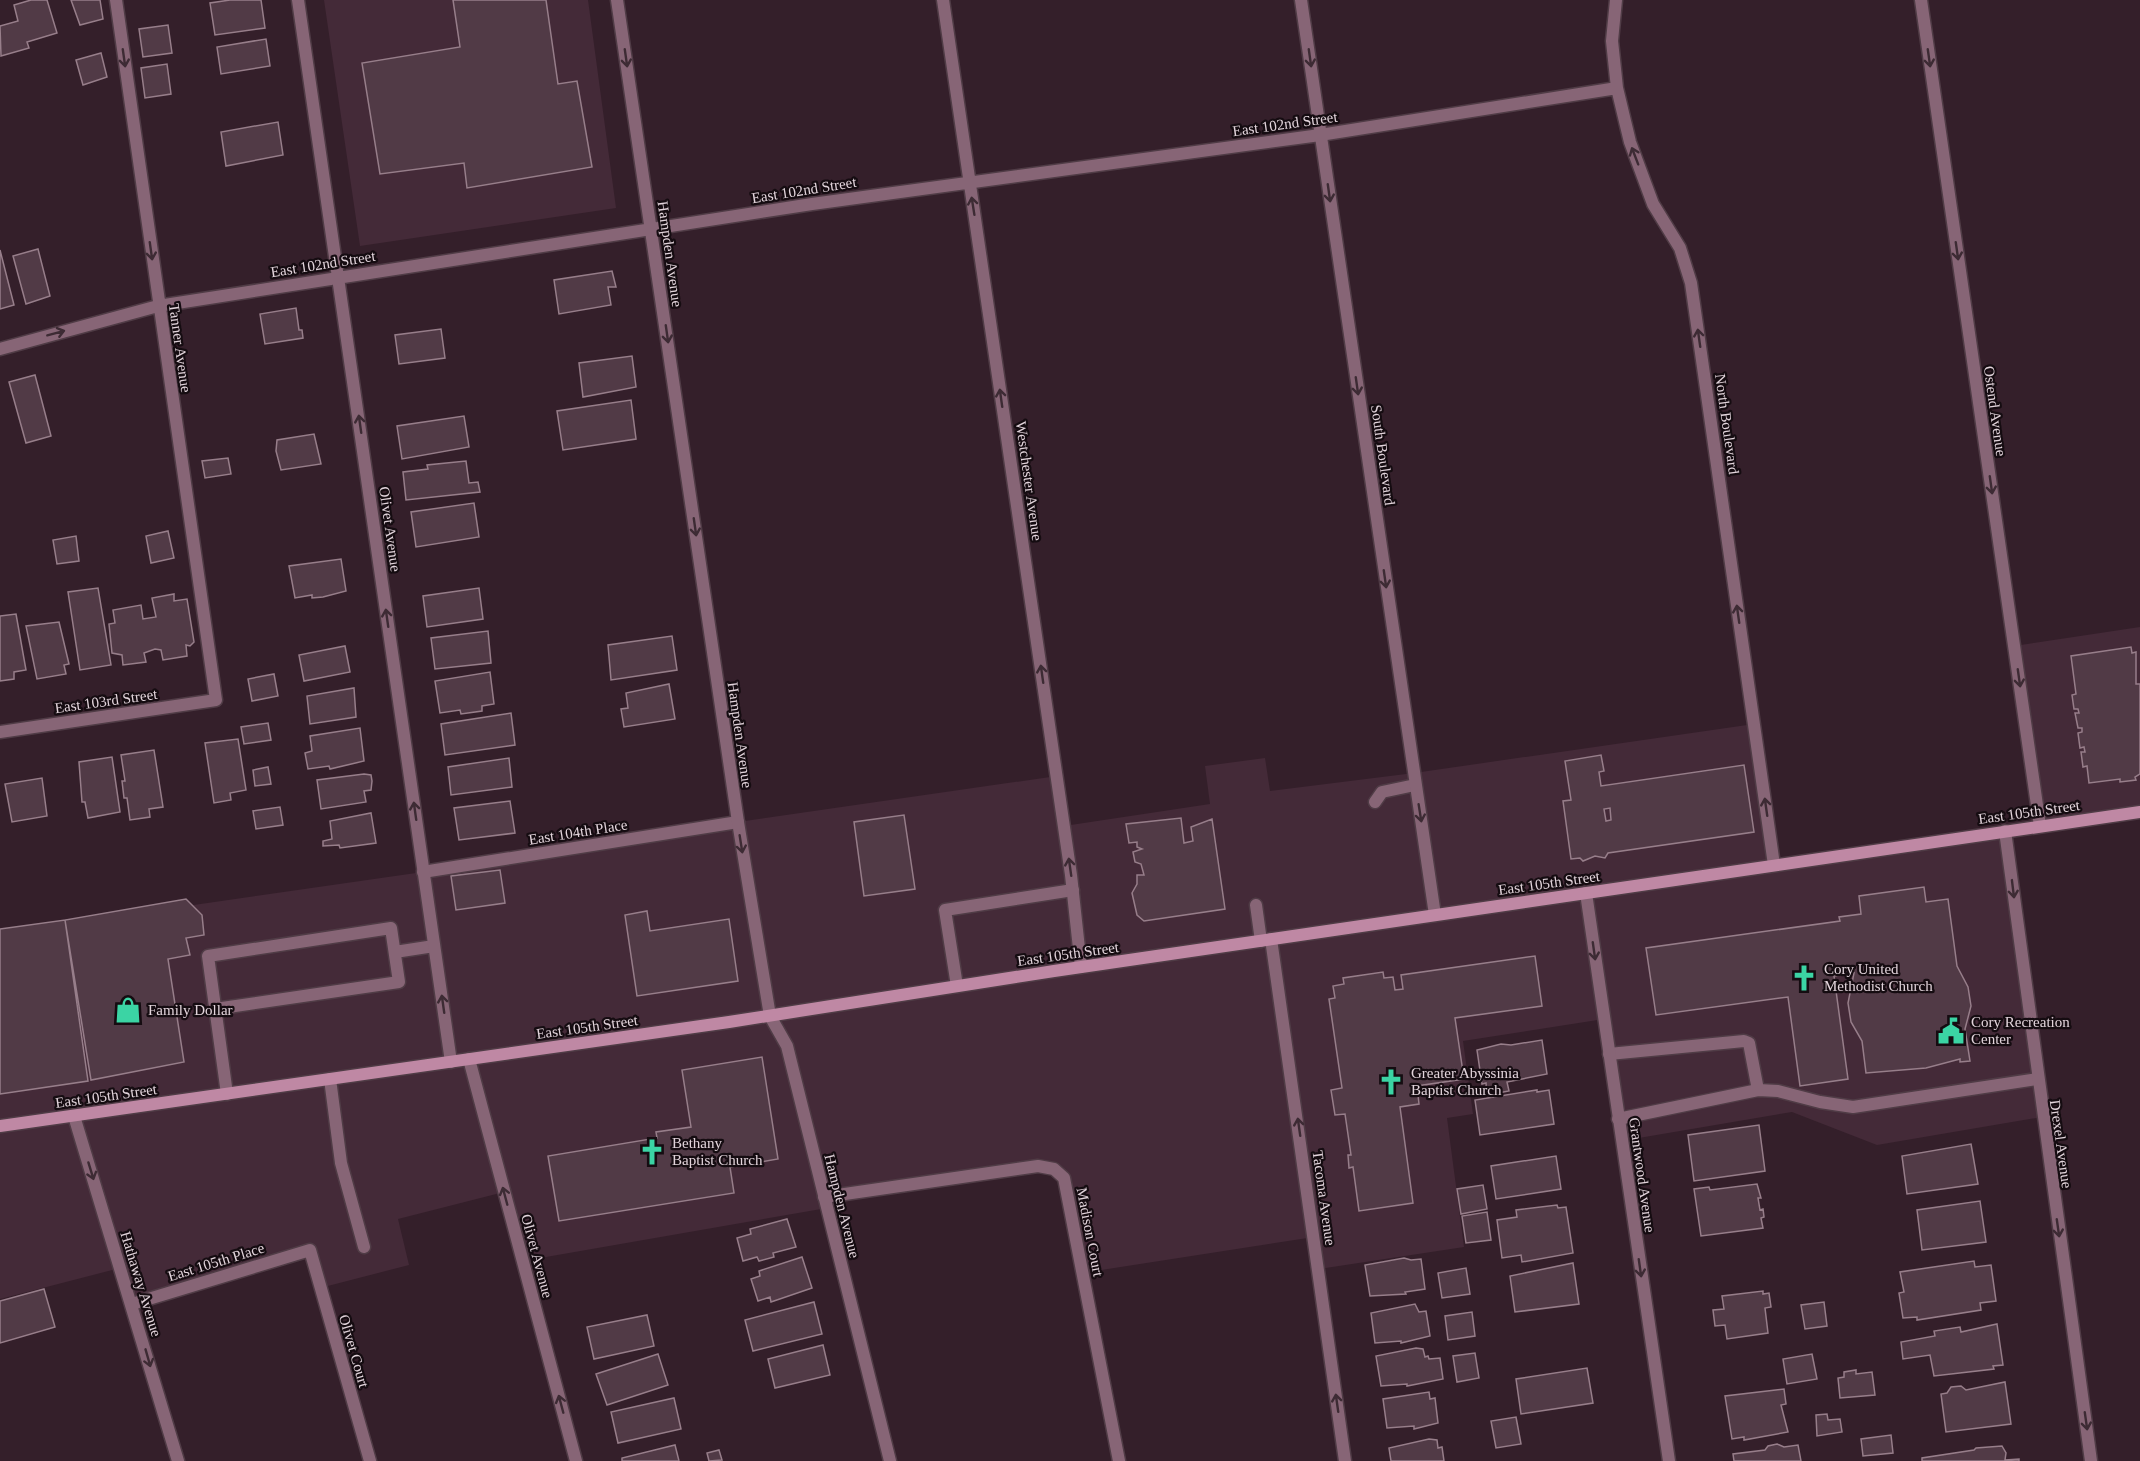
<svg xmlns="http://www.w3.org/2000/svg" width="2140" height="1461" viewBox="0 0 2140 1461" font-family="'Times New Roman',serif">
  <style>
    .built { fill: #442a38 }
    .building { fill: #513a46; stroke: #977e8a; stroke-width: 1.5; fill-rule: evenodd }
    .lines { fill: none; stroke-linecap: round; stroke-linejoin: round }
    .service-casing { stroke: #503c46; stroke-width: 15 }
    .minor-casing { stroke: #503c46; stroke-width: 15 }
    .secondary-casing { stroke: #503c46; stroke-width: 15 }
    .service { stroke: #876576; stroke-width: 12 }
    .minor { stroke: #876576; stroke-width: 12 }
    .secondary { stroke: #bf88a4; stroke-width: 12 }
    .oneway { stroke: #3d2b34 }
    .labels { text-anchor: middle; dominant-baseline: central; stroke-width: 4.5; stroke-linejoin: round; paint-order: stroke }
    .street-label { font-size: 15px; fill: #e2d4db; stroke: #150c11 }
    .poi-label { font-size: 15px; fill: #e2d4db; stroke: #150c11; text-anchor: start }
  </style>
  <rect width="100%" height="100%" fill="#341f2a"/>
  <path class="built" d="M324,0H588L616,208L360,246Z
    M2140,627V812L2040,826L2014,646Z
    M1754,724L1774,865L2005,831L2042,1117L1877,1145L1792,1112L1621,1141L1604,1019L1463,1041L1473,1114L1447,1118L1464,1247L1319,1269L1314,1237L1082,1273L1064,1178L1054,1169L825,1196L827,1208L523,1261L504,1192L398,1219L409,1265L320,1288L310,1250L132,1304L120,1268L0,1299V933L423,872L738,822L1057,776L1064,826L1210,804L1205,766L1265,758L1270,791L1414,773Z"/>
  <path class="building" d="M31,0H47L57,33L27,42L29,48L1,56L0,26L18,21L14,5Z
    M71,0H100L103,19L80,25Z
    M230,0H261L265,28L215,35L210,3Z
    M453,0H546L558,84L577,81L592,167L467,188L464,163L380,174L362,63L460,47Z
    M168,25L172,53L143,57L139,29Z
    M266,39L270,66L221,74L217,47Z
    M101,53L107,77L83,85L76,60Z
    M167,64L171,94L145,98L141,68Z
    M278,122L283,155L226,166L221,132Z
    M38,249L50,296L26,304L13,256Z
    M0,250L14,305L0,309Z
    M612,271L616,287H608L611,305L559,314L554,280Z
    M296,308L299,330H302L303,338L265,344L260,314Z
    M441,329L445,358L399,364L395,335Z
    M632,356L636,387L583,397L579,363Z
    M35,375L51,436L26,443L9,382Z
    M631,400L636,439L563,450L557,411Z
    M464,416L469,447L402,459L397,426Z
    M314,434L321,464L281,470L276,451L277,440Z
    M228,458L231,474L205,478L202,461Z
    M466,461L469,483L478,482L480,492L406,500L403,472L428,469L427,465Z
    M474,503L479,537L416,547L411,512Z
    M168,531L174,558L151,563L146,536Z
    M76,536L79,561L57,564L53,540Z
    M341,559L346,591L323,597L312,598V595L295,598L289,566Z
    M98,588L111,665L80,670L68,592Z
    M479,588L483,619L427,627L423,596Z
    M174,594V601L187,599L194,642L190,646L186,645L187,656L163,660L161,650L155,649L144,653L146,662L123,665L122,655L112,653L109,624L115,623L113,610L141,605L143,619L156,617L152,598Z
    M16,614L26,670L14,672V679L0,681V616Z
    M59,622L69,664L64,665L66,674L37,679L26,626Z
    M488,631L491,663L435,669L431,638Z
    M672,636L677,670L611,680L608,645Z
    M345,646L350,672L304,681L299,655Z
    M2131,647L2132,653L2136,652V684H2140V774L2135,777L2136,780L2120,782V779L2089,783L2087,766L2083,767L2081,752H2085L2084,747L2080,748L2078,733L2082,732V728H2078L2075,713H2079L2078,709H2074L2072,695L2076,694L2071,656Z
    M490,672L494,704L482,706V711L461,714L460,710L440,713L435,681Z
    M274,674L278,696L252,701L248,679Z
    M669,684L675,719L624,727L621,709L628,708L626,693Z
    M354,688L356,717L310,724L307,696Z
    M511,713L515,745L445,755L441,724Z
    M268,723L271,740L244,744L241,727Z
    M360,728L364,761L330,769L329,766L308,769L305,753L312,751L310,736Z
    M238,739L246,790L230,793L231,800L214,803L205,743Z
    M154,750L163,807L149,809L150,817L130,820L127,798H124L122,781H125L121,755Z
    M1601,755L1604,771L1599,772L1601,786L1744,765L1754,832L1608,853L1605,858L1595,856L1583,861L1580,858L1571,859L1563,801L1571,800L1565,761ZM1610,808L1611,820L1606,821L1604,809Z
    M112,757L120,812L88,818L85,802H82L79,762Z
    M509,758L512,787L451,795L448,767Z
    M268,767L271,784L255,786L253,770Z
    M364,774L371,775L372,781L371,790L364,791L366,802L321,809L317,780Z
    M42,778L47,816L12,822L5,784Z
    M510,801L515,833L459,840L454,808Z
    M280,807L283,825L256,829L253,811Z
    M371,813L376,843L340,848L339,845L323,846V841L332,839L330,821Z
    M904,815L915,889L864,896L854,822Z
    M1181,818L1184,843L1193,841L1191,827L1212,819L1225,909L1144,921L1137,915L1132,893L1137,884V875H1144L1141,864L1135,862L1133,852L1142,849L1137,847V842L1129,843L1126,824Z
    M500,870L505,903L456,910L451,876Z
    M1924,887L1926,902L1948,899L1957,966L1968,987L1971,1006L1965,1029L1970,1061L1960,1062V1059L1926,1068L1866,1073L1862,1041L1851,1022L1848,1003L1854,973L1834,976L1848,1079L1800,1086L1788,997L1656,1015L1646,948L1840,921L1839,917L1861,914L1859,896Z
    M186,899L202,915L204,935L186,938L190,955L168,959L184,1062L91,1080L65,920Z
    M647,911L650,931L729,919L738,981L637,996L625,915Z
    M65,920L88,1081L0,1094V929Z
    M1535,956L1542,1006L1455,1018L1464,1079L1417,1086L1419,1104L1400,1107L1413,1203L1359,1211L1353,1167L1349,1168L1348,1155H1351L1345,1114L1335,1115L1331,1090L1342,1088L1329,999L1335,998L1333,986L1344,984L1343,978L1383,972L1384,978L1393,977L1395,990L1403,989L1401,975Z
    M1542,1040L1547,1074L1507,1082L1509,1091L1487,1095L1486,1083L1482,1084L1477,1050L1501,1044L1511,1045Z
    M762,1057L778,1159L730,1167L734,1193L559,1221L548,1156L657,1138L656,1132L691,1127L682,1070Z
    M1537,1090V1092L1549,1090L1554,1124L1480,1135L1475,1100Z
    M1759,1125L1765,1171L1694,1181L1688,1135Z
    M1971,1144L1978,1184L1907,1194L1902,1156Z
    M1556,1156L1561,1189L1496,1199L1491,1166Z
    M1757,1184L1761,1198H1758L1760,1210L1763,1209L1764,1217L1761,1218L1763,1228L1701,1236L1694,1189L1709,1187L1710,1190Z
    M1483,1185L1487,1209L1461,1214L1457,1189Z
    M1980,1201L1986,1242L1922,1250L1917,1210Z
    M1557,1205L1558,1208L1566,1207L1573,1253L1522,1262L1521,1255L1502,1258L1497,1220L1517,1217L1516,1210Z
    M1487,1212L1491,1240L1466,1243L1462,1216Z
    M787,1219L796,1247L773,1253L774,1257L759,1261L757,1257L743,1261L737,1238L751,1234L750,1229Z
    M802,1257L812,1288L771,1302L770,1297L758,1301L751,1279L760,1276L759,1271Z
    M1404,1258L1411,1260L1421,1259L1425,1289L1405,1292L1406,1294L1370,1296L1365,1265Z
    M1974,1261L1975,1267L1991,1265L1996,1301L1980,1303L1981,1310L1917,1320V1317L1903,1318L1899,1293L1904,1292L1900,1272Z
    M1573,1263L1579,1304L1515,1312L1510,1276Z
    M1466,1268L1470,1294L1442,1298L1438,1273Z
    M44,1289L55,1327L0,1343V1301Z
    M1763,1291V1294L1769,1293L1771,1307L1765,1308L1768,1333L1727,1339L1725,1325L1715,1326L1713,1310L1724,1309L1722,1296Z
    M814,1302L822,1334L753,1351L745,1320Z
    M1824,1302L1827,1326L1805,1329L1801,1305Z
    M1415,1304L1419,1312L1426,1311L1430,1336L1401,1343V1341L1375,1343L1371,1313Z
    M1472,1312L1475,1336L1448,1340L1445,1316Z
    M647,1315L654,1346L594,1359L587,1327Z
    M1997,1324L2003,1365L1993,1366L1994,1369L1934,1376L1930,1355L1903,1359L1901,1342L1935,1336L1934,1331L1960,1327L1961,1332Z
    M823,1345L830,1375L775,1388L768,1359Z
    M1416,1348L1423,1349L1425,1357L1428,1356L1429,1359L1440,1358L1443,1379L1407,1386V1384L1381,1386L1376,1356Z
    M1475,1353L1479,1378L1457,1382L1453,1356Z
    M658,1354L668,1385L607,1405L596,1374Z
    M1812,1354L1817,1379L1787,1384L1783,1359Z
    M1587,1368L1593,1403L1521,1414L1516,1379Z
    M1856,1370V1374L1872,1372L1875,1395L1840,1398L1838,1378L1844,1377V1372Z
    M2005,1382L2011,1424L1946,1432L1941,1394L1947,1393L1951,1387L1961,1386L1966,1390Z
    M1784,1389L1786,1404L1781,1405L1788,1432L1744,1440V1437L1732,1439L1725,1396Z
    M1429,1392L1430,1399L1435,1398L1438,1423L1414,1429V1426L1387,1428L1383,1399Z
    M674,1398L681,1429L618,1443L611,1412Z
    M1827,1414L1828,1420L1840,1419L1842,1432L1817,1436L1816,1415Z
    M1516,1417L1521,1444L1496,1448L1491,1421Z
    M1891,1435L1893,1453L1863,1456L1861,1439Z
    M1429,1439L1437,1440L1438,1448L1442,1447L1444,1461H1391L1389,1448Z
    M1777,1444L1784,1447L1798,1445L1801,1461H1734L1733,1454L1765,1450L1768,1446Z
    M675,1445L679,1461H622V1458Z
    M2002,1446L2006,1453L2005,1460L2019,1459V1461H1922V1458L1974,1450L1976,1448Z
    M719,1450L722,1460L709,1461L707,1453Z"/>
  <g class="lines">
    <g class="service-casing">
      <path id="service" d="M1375,802L1382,792L1415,785
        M423,872L738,822
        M1256,905L1261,941
        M395,952L434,946
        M957,986L945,910L1073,890
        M215,1009L399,982L391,928L208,956L227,1094
        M1609,1054L1744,1041L1749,1043L1758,1090
        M330,1079L341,1163L364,1247
        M1618,1119L1758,1090L1778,1091L1820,1102L1853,1107L2037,1079
        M824,1197L1038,1166L1054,1169L1064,1178L1119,1461
        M132,1304L310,1250L370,1461"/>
    </g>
    <g class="minor-casing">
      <path id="minor" d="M298,0L451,1062
        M617,0L738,822L770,1016L787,1046L890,1461
        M943,0L1071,875L1081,967
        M1301,0L1435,915
        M1616,0L1612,41L1617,88L1630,142L1653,204L1680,248L1691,283L1774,865
        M1921,0L2040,826
        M0,349L158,306L812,204L1320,135L1617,88
        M0,732L216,700L116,0
        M2005,831L2091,1461
        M1586,893L1669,1461
        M1271,939L1345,1461
        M469,1059L576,1461
        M74,1116L178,1461"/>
    </g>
    <g class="secondary-casing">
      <path id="secondary" d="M0,1126L729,1022L1054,971L2140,812"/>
    </g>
    <use href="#service" class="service"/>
    <use href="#minor" class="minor"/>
    <use href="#secondary" class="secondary"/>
  </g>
  <defs><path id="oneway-shaft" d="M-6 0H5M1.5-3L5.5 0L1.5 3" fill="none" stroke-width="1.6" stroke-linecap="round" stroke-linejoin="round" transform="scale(1.5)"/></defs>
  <g class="oneway">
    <use href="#oneway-shaft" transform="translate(124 58) rotate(82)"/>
    <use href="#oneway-shaft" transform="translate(626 58) rotate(82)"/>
    <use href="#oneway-shaft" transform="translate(1310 58) rotate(82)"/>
    <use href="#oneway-shaft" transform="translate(1929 58) rotate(82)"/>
    <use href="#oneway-shaft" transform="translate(1635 156) rotate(-111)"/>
    <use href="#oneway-shaft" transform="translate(1329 193) rotate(82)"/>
    <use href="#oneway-shaft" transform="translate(973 206) rotate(-99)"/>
    <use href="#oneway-shaft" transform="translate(151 251) rotate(82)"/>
    <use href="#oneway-shaft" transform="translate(1957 251) rotate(82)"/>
    <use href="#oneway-shaft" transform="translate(56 333) rotate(-15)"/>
    <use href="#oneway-shaft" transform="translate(667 334) rotate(82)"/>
    <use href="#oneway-shaft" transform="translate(1699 338) rotate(-98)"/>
    <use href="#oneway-shaft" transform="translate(1357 386) rotate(82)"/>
    <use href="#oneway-shaft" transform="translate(1001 398) rotate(-98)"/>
    <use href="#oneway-shaft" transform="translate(360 424) rotate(-98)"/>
    <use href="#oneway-shaft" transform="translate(1991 485) rotate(82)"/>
    <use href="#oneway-shaft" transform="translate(695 527) rotate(82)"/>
    <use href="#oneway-shaft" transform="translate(1385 579) rotate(82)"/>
    <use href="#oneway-shaft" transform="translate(1738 614) rotate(-98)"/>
    <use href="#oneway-shaft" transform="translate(387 618) rotate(-98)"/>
    <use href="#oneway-shaft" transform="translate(1042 674) rotate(-98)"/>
    <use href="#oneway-shaft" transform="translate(2019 678) rotate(82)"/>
    <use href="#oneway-shaft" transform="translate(1766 807) rotate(-98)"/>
    <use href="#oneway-shaft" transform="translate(415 811) rotate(-98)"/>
    <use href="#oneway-shaft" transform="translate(1420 813) rotate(81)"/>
    <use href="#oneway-shaft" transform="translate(741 844) rotate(81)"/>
    <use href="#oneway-shaft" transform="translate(1070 867) rotate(-98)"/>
    <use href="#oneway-shaft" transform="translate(2013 889) rotate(83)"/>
    <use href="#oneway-shaft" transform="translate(1594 951) rotate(82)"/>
    <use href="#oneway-shaft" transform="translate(443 1004) rotate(-98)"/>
    <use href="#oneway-shaft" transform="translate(1299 1127) rotate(-98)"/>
    <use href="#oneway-shaft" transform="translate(91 1171) rotate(73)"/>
    <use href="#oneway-shaft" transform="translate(505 1196) rotate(-105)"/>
    <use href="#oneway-shaft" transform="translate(2058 1228) rotate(82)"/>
    <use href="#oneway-shaft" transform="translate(1640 1268) rotate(82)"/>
    <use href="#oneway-shaft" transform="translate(148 1358) rotate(74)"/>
    <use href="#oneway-shaft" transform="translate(1337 1403) rotate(-98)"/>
    <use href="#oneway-shaft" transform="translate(561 1404) rotate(-105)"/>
    <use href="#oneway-shaft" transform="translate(2086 1421) rotate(82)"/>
  </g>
  <defs>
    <g id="church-bare" transform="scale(2.07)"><path d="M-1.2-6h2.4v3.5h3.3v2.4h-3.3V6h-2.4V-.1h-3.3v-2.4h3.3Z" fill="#3bd4a4" stroke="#150c11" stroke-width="2.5" paint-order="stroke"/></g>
    <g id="shop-bare" transform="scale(2.07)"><path d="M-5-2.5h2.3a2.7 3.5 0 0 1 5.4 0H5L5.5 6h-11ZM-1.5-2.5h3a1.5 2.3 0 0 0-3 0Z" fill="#3bd4a4" stroke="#150c11" stroke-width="2.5" paint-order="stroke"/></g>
    <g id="civic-bare" transform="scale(2.07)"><path d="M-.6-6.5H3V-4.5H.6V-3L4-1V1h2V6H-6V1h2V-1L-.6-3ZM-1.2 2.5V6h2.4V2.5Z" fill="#3bd4a4" stroke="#150c11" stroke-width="2.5" paint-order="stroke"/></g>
  </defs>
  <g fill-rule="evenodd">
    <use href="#church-bare" x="1804" y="978"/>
    <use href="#shop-bare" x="128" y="1010"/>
    <use href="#civic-bare" x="1951" y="1031"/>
    <use href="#church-bare" x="1391" y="1082"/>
    <use href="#church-bare" x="652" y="1152"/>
  </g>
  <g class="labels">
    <g class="street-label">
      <text transform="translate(1285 124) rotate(-8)">East 102nd Street</text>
      <text transform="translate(804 190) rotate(-9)">East 102nd Street</text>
      <text transform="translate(670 254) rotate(82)">Hampden Avenue</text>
      <text transform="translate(323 264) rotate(-9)">East 102nd Street</text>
      <text transform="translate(180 348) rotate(82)">Tanner Avenue</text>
      <text transform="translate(1995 411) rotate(82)">Ostend Avenue</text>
      <text transform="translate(1727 424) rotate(82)">North Boulevard</text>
      <text transform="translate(1383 455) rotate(82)">South Boulevard</text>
      <text transform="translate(1029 481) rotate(82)">Westchester Avenue</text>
      <text transform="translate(390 529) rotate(82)">Olivet Avenue</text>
      <text transform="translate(106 701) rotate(-8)">East 103rd Street</text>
      <text transform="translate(740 735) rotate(82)">Hampden Avenue</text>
      <text transform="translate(2029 812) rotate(-8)">East 105th Street</text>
      <text transform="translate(578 832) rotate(-9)">East 104th Place</text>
      <text transform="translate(1549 883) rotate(-8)">East 105th Street</text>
      <text transform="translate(1068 954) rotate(-8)">East 105th Street</text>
      <text transform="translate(587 1027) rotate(-8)">East 105th Street</text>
      <text transform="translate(106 1096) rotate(-8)">East 105th Street</text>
      <text transform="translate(2061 1144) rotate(82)">Drexel Avenue</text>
      <text transform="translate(1642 1175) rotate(82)">Grantwood Avenue</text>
      <text transform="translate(1324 1198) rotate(82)">Tacoma Avenue</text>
      <text transform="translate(842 1206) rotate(76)">Hampden Avenue</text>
      <text transform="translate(1090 1232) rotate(79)">Madison Court</text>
      <text transform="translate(537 1256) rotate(75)">Olivet Avenue</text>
      <text transform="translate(216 1262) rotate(-17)">East 105th Place</text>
      <text transform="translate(141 1284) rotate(73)">Hathaway Avenue</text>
      <text transform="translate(354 1351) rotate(74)">Olivet Court</text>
    </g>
    <g class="poi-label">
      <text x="1824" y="969">Cory United<tspan x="1824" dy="17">Methodist Church</tspan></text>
      <text x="148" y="1010">Family Dollar</text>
      <text x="1971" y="1022">Cory Recreation<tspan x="1971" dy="17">Center</tspan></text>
      <text x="1411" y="1073">Greater Abyssinia<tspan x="1411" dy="17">Baptist Church</tspan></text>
      <text x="672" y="1143">Bethany<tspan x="672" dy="17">Baptist Church</tspan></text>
    </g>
  </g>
</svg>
